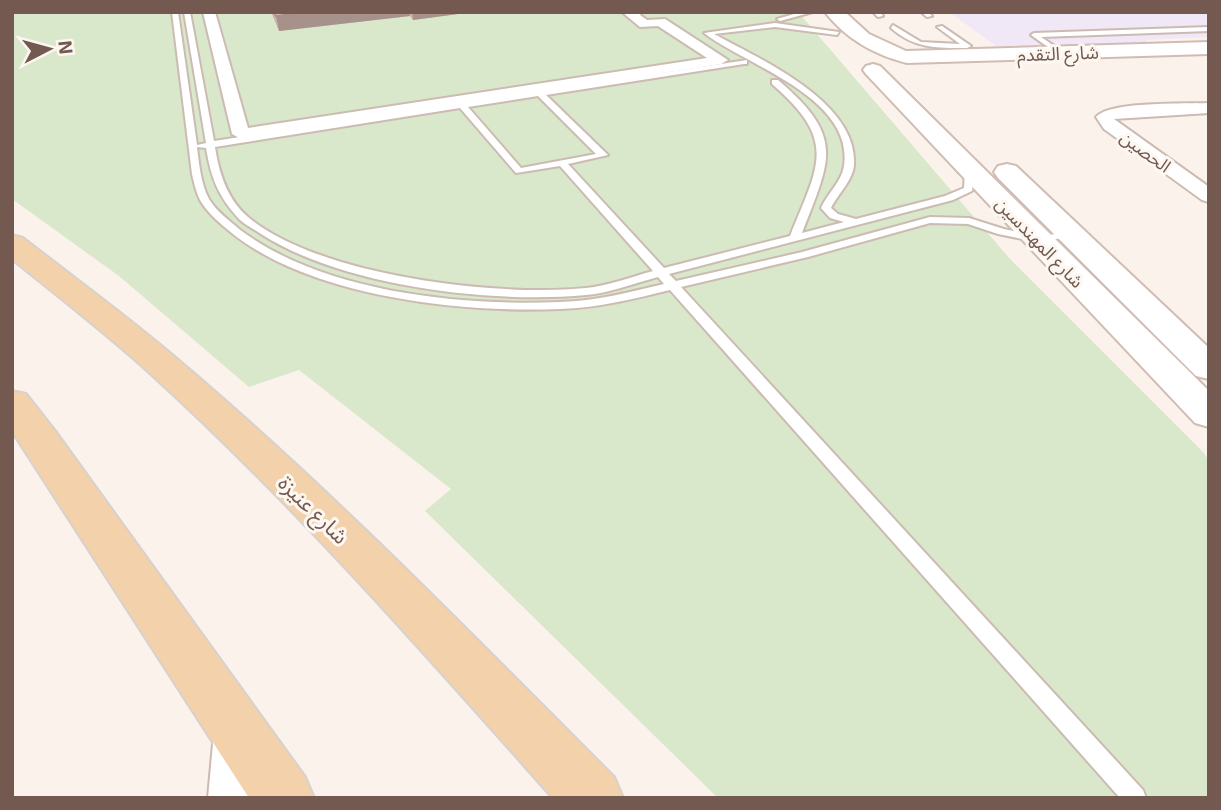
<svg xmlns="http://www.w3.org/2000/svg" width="1221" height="810" viewBox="0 0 1221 810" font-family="'Exo 2','Noto Sans Arabic',sans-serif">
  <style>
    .education { fill: #f0e7f7 }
    .green { fill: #d9e7ca }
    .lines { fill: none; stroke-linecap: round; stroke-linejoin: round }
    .lane-casing { stroke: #ccbbb2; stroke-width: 4 }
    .street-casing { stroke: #ccbbb2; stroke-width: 4 }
    .secondary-casing { stroke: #d0bcb2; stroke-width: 4 }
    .primary-casing { stroke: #d8d1ce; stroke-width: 4 }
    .lane { fill: #fff; fill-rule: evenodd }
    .street { fill: #fff; fill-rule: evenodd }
    .secondary { fill: #fff; fill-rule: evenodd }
    .primary { fill: #f2d1ab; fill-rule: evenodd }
    .wall { fill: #ccb4a9 }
    .shaded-wall { fill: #a6928a }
    .building { fill: #edd1c5; stroke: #a6928a; stroke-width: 2 }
    .labels { text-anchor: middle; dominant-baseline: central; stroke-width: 6; stroke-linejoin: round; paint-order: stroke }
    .far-street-label { font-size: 18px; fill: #735950; stroke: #fdf7f1 }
    .street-label { font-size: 21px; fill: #735950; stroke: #fdf7f1 }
  </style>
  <rect width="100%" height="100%" fill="#fbf3eb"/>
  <path class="education" d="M949,12H1209V37L1146,40L1148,43L999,48Z"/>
  <path class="green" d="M12,12H798L1010,259L1204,453L1209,461V798H718L425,511L451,489L299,370L249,387L119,276L12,199Z"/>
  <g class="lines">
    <g class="lane-casing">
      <path id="lane" d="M172,12H178L197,145L206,143L184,12H190L214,141L747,60V64H744L546,95L608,155L568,164L664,268L790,236C819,164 838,141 772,84V80H778C845,137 831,158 802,233L844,222L830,218L821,208C827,194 842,181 844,166C854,97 745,65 704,33L775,23L839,32L837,35L775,27L714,34C760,59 858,102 854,165C853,180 838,194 831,208L838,214L856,219L945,196L964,188L965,169L970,166L975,169L972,191L953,200L669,274L676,281L802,252L930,217L969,218L1004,229L1037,236L1076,232V236L1037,242L998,234L968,224L930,223L808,257L681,287L1143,790L1146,798H1120L670,290C633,299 597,308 560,309C460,313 313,297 233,234C221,224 208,214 200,200C196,192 194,183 192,174ZM538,96L596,154L521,168L468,107ZM460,108L516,173L560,166L653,271C631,277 608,286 586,288C497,297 318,276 248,217C227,199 219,173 215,147ZM197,147L206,148C211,178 218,196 239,219C245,225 254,229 261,234C342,286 490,304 586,295C610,293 635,283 658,277L664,284C630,292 596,301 560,302C458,306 322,292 239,229C229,220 216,211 209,199C201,184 199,164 197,147Z
        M801,12H813L780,21L777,19Z
        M873,12H880L883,16L878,17Z
        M921,12H928L932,16L927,17Z
        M893,25L921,42L960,44L937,27L942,26L971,46L967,48C937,48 915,49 891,28Z
        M1209,27V31L1041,37L1072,58L1073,60L1069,62L1031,35L1034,33Z"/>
    </g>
    <g class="street-casing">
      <path id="street" d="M203,12H215L248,128L707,58L658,26L640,27L622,12H642L640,15L647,20L665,19L728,60L721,64L241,139L232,134Z
        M1209,103V113L1114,119L1209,187V202L1202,200L1104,129L1096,117C1110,101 1185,104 1209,103Z
        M234,714L248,720L254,733L252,798H208L214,733L220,720Z"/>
    </g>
    <g class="secondary-casing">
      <path id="secondary" d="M825,12H845L869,34L906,51L1209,42V54L907,63C875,55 846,39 825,12Z
        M873,64L880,66L1209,391V427L1195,423L866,74L863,70L866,66Z
        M1007,164L1016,166L1209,348V379L1196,376L998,178L994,172L998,166Z"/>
    </g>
    <g class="primary-casing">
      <path id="primary" d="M12,235L23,238C74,278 127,316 177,359C331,489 472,635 614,777L623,798H553C424,653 295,505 151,374C107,334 59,297 12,259Z
        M12,391L26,394L55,431L305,777L314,798H249L12,431Z"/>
    </g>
    <use href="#lane" class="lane"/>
    <use href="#street" class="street"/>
    <use href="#secondary" class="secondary"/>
    <use href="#primary" class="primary"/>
  </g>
  <path class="wall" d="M271,12H473L413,20L410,16L279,31Z"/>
  <path class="shaded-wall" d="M306,12H409L410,16L279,31L276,16Z
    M412,12H473L413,20Z"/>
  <path class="building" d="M274,12H306L276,16Z"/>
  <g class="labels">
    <g class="far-street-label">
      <text transform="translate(1058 53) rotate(-2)">شارع التقدم</text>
      <text transform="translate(1146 151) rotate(36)">الحصين</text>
      <text transform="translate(1040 242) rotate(46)">شارع المهندسين</text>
    </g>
    <g class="street-label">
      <text transform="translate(314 509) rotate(44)">شارع عنيزة</text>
    </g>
  </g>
  <rect width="1221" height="810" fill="none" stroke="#735950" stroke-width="28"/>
  <g transform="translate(49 49) rotate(84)" stroke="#fdf7f1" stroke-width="5" paint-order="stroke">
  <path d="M0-5L12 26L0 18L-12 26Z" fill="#735950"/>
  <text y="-10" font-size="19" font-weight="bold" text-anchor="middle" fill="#735950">N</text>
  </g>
</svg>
